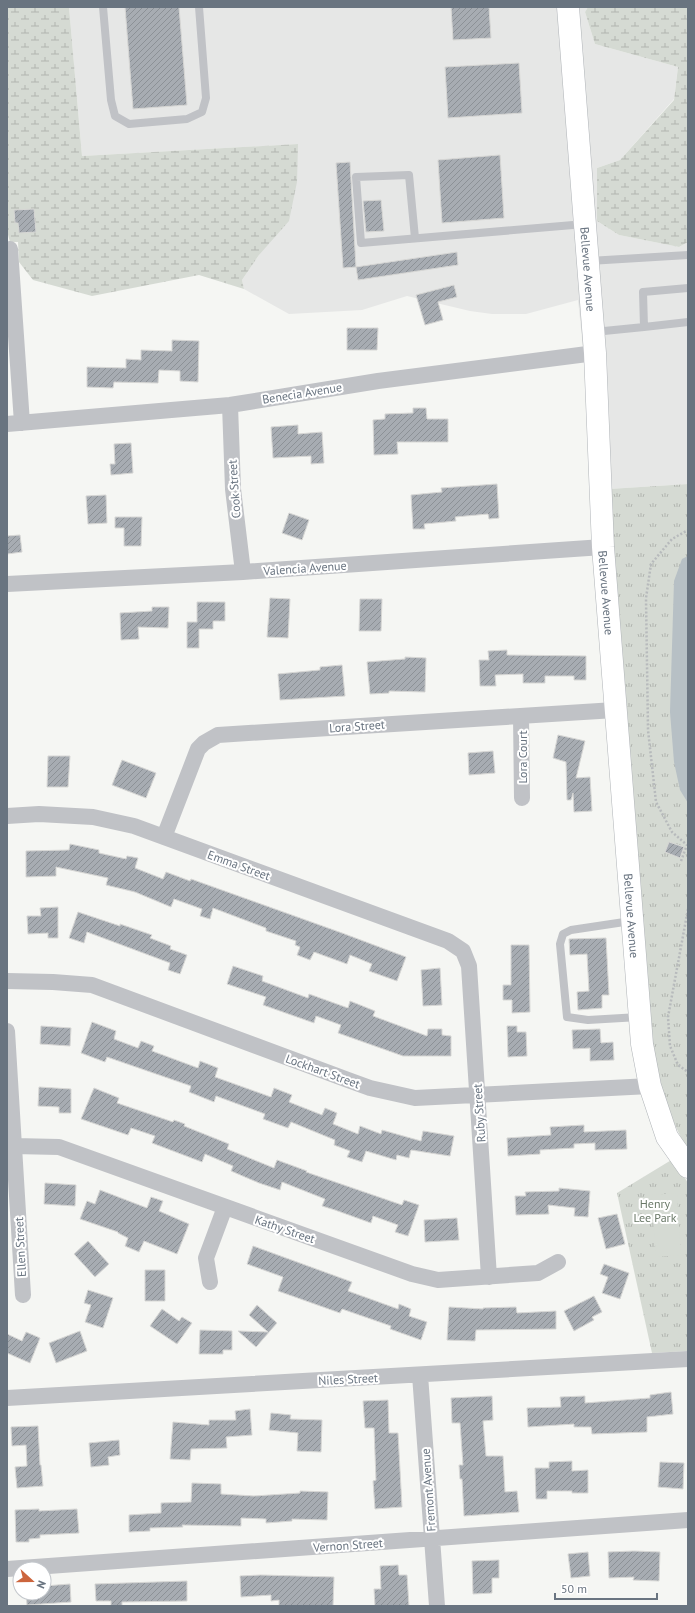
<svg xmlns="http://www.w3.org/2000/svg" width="695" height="1613" viewBox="0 0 695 1613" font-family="'PT Sans',sans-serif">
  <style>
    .built { fill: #e6e7e6 }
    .grass { fill: url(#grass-tufts) }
    .wetland { fill: url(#wetland-marsh) }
    .pitch { fill: #d5dad3 }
    .water { fill: #b7c0c5 }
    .building { fill: url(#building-hatch); stroke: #d7d7d5 }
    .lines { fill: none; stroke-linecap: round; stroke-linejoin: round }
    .secondary-casing { stroke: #b0b4b8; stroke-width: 23 }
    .path { stroke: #b7babc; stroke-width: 2.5; stroke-dasharray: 2 2; stroke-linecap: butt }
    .lane { stroke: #c0c2c6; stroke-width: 8 }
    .street { stroke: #c0c2c6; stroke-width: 16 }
    .secondary { stroke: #fff; stroke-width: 22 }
    .labels { text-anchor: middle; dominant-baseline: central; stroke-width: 4; stroke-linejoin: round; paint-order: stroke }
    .street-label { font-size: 12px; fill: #697480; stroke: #fff }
    .park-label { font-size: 12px; fill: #697867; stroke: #fff }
  </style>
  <defs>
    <pattern id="grass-tufts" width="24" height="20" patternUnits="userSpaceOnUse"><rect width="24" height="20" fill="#d5dad3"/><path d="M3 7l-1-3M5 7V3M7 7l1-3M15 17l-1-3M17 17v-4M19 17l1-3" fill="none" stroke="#b1b5b0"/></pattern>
    <pattern id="wetland-marsh" width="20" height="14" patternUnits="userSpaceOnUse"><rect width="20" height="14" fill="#d5dad3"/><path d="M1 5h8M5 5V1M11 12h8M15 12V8" fill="none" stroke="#b1b5b0"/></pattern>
    <pattern id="building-hatch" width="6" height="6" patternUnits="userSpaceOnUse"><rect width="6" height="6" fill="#a7acb2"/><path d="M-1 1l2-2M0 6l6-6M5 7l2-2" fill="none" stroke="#8c9196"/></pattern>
  </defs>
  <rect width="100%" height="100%" fill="#f5f6f3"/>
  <path class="built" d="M69,7H560L587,347L583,348L578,300L526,314H492L470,311L407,296L362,310L289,314L244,289L242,280L259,255L298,144L82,156Z
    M576,7H588L585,12L595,44L678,67L674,99L620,160L597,168V221L619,235L679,247L688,242V484L609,489Z"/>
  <path class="grass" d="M688,484V1152L673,1121L662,1092L648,1021L609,489Z
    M673,1159L688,1183V1351L652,1353L617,1193Z"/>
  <path class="wetland" d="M7,7H69L82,156L298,144L297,182L289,221L259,255L242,280L244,289L199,275L92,296L33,280L19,262L18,242H10L7,231Z
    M588,7H688V242L679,247L619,235L597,221V168L620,160L674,100L678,67L595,44L585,12Z"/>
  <path class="pitch" d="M677,1193L681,1255L656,1257L651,1195Z"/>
  <path class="water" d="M688,556V803L680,790L674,762L670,712L674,581L682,559Z"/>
  <path class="building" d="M125,7H179L187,105L133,109Z
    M451,7H489L491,38L453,40Z
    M519,63L522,113L448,118L445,67Z
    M500,155L504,218L442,223L438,160Z
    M350,162L356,267L343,268L336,163Z
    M381,200L384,231L366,232L363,201Z
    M34,209L36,232L19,233L18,223H15L14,210Z
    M457,252L458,265L358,280L356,267Z
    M454,285L457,297L438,302L443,320L425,325L416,295Z
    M347,328H378L377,350H347Z
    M172,340L199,341L198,382L180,381V371L159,370L158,383L114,382L113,388L87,387V367L126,368V359L141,360V350L172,351Z
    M413,408H426L427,419H448V442H397L398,454L374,455L373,420L385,419V414L413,413Z
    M298,425V434L322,432L324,463L311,464V456L273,458L271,427Z
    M131,443L133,473L111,475L110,464H115L114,444Z
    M497,484L499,518L489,519L488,514L455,517L456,521L424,524L425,529H413L411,495L442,492L441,488Z
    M106,495L107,523L88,524L86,496Z
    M289,513L309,520L302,540L282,533Z
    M115,517H142L141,546H124V528H115Z
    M20,535L22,552L7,554V536Z
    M270,598L290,599L288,638L267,637Z
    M360,599H382L381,631H359Z
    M197,602H225V621H213V629H199V648H187V622H197Z
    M152,607H169L168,628L138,627L139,639L121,640L120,613L152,611Z
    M507,650V655L586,656V680H574V676H545V683H523V674L495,675L496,686H480L479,660H489L488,651Z
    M405,657L426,658L425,692L389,691V693L370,694L367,662L405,659Z
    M342,665L345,696L280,700L278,674L320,670V667Z
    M558,735L585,741L576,778L590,777L592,811L574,812L573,793L571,800H567L566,762L553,758Z
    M493,751L495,773L469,775L468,753Z
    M48,756H70L68,787H47Z
    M122,760L156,773L146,798L112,785Z
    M669,842L684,847L680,858L665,852Z
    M70,844L99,850V853L126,859L127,856L138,858L135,868L163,879L166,872L190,881L191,879L342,933L406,957L397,981L369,971L372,964L350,955L347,964L314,952L310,960L297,955L300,947L295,945L296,941L266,931V928L213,908L210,919L200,916L202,909L174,899L171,907L135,892L106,885L108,878L56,867V876L26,877V851L69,850Z
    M58,907V938H48V933L28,934L27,916H41L40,908Z
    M78,912L120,926V924L152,935L150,938L171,946L170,949L187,955L180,974L168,970L170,963L87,932L84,943L69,938Z
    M606,938L609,995H602V1008L578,1010L577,992L589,991L587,954L570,955L569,939Z
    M511,945H529L530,1012L512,1013V1000H503V985H511Z
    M233,966L263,976L262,981L308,998L309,994L348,1008L350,1001L375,1011L373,1016L427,1036L428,1029H442V1035L451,1036V1056H403L338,1033L341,1025L316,1016L314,1023L263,1005L266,997L227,984Z
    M440,968L442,1005L423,1006L421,970Z
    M92,1022L116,1031L114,1039L138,1048L141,1041L154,1046L152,1051L198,1068L200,1061L218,1068L215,1077L271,1097L274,1088L292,1095L289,1102L322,1115L325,1108L337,1113L333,1124L358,1134L360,1126L381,1134L382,1130L421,1141L423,1131L454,1136L450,1156L411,1150L409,1158L397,1155L396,1160L366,1151L362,1162L347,1157L350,1151L334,1145L335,1140L291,1122L288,1128L263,1119L265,1114L216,1096L214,1102L189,1092L191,1086L107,1057L105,1062L81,1053Z
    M41,1026L71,1028L70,1046L40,1044Z
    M507,1026H517V1032H526L527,1056L508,1057Z
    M600,1029L601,1043L613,1042L614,1060L590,1061V1048L573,1049L572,1030Z
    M39,1087L71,1089V1113H59V1107L38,1106Z
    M94,1088L119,1098L117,1103L173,1122L174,1120L185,1124L184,1126L229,1144L227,1149L274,1168L277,1160L307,1171L306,1172L402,1205L404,1200L419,1205L408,1236L395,1232L398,1225L373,1216L371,1223L335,1210L322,1206L325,1199L282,1182L280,1190L259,1183L231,1171L233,1166L205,1154L202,1162L152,1143L155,1136L131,1128L128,1135L81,1119Z
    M584,1125V1132L626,1130L627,1149L595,1150V1143L574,1144V1148L540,1150V1154L508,1156L507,1138L551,1135L550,1127Z
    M45,1183L76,1185L75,1206L44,1204Z
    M559,1188L590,1191L588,1217L574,1216L575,1208L548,1205L549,1214L516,1215L515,1196H526L525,1192L559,1191Z
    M100,1190L147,1208L151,1197L163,1201L159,1211L189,1224L177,1254L144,1241L139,1252L125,1246L128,1238L118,1233V1232L80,1219L87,1201L95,1204Z
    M617,1214L625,1244L606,1249L598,1218Z
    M457,1218L459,1240L425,1242L424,1220Z
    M88,1241L109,1264L95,1277L74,1254Z
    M253,1246L352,1282L348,1291L398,1309L399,1304L411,1309L409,1316L427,1322L421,1340L390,1329L391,1326L342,1309L340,1313L278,1291L283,1277L247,1264Z
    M604,1264L629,1273L620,1299L602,1293L608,1277L600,1274Z
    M145,1270H165V1301H145Z
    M88,1290L113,1298L103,1328L85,1322L91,1305L84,1303Z
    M594,1296L602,1312L592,1317L594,1320L574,1331L564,1311Z
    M257,1305L277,1323L256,1347L238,1331L268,1332L249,1315Z
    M449,1307L483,1309V1308L516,1307L517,1313L556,1311V1329L476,1330L475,1341L447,1340Z
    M162,1309L179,1321L182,1317L192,1323L177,1344L150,1326Z
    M200,1330L232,1331V1350H223V1354H199Z
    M80,1331L87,1351L56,1363L49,1343Z
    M26,1332L40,1338L30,1363L7,1353V1334L22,1341Z
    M671,1392L673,1414L647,1417V1432L592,1434L591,1427H574V1424L528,1427L527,1408L561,1407L560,1397L585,1396V1403L650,1398V1395Z
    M492,1396L493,1420L483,1421L486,1456H503L505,1492L517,1491L519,1512L464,1516L462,1479H460L459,1465H463L460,1423H452L451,1398Z
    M388,1400L389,1433H398L402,1507L375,1509L373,1481L376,1480L374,1428H365L363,1401Z
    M250,1409L252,1435L226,1437L227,1448L191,1449L190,1460L170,1459L173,1422L209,1425V1420H236L235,1411Z
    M271,1413L291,1415L290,1419L322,1420L321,1452L297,1451L298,1433L269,1430Z
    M38,1426L40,1465H41L43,1486L17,1488L15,1467L27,1466L26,1445L12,1446L11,1427Z
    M119,1440L120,1455L108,1457L109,1465L91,1467L89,1443Z
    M572,1461V1471L588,1470V1493H572V1491H547V1499H536L535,1468H549V1462Z
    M660,1462L684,1463L683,1489L658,1487Z
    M192,1483L221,1484V1494L254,1496L300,1493V1491L328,1492L327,1520L292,1519V1521L266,1523V1519L241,1518V1526L182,1525L183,1527L150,1528V1531L129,1532V1515L161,1513V1503L191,1502Z
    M39,1509V1511L77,1509L79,1533L40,1535V1538L29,1539V1542H16L15,1510Z
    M634,1551L660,1552L659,1581L633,1580L634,1577L609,1578L608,1552Z
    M588,1552L590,1576L571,1578L568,1554Z
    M499,1560V1578H492V1593L473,1594L472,1561Z
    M398,1565L399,1575H407L409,1606H375L374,1589H381L380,1566Z
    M261,1575L334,1577L333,1606H279V1600L271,1601V1595L241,1597L240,1576Z
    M187,1581V1601L122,1602V1606H111V1601H96L95,1584Z
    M70,1584L71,1602L27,1605L26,1593H44V1586Z"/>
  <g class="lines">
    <g class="secondary-casing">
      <g id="secondary">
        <path id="s1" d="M568,7L595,353L603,547L642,1044L650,1086L667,1137L688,1167"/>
      </g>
    </g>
    <path class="path" d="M681,861L687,845L672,832L656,802L648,730L646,598L651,564L672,539L688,530
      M688,909L668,1017L670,1046L678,1065L688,1072"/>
    <path class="lane" d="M103,7L111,100L115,116L129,124L187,119L202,112L206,98L199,7
      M415,238L409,175L356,177L361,243L585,224
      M589,261L688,255
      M644,327L688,322
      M594,332L644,327L643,292L688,288
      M631,921L571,930L563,934L560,944L567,1017L588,1020L639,1017"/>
    <path class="street" d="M10,249L22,423
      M230,405L233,489L243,572
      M7,424L230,405L378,381L595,353
      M7,584L243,572L603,547
      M521,716L522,798
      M7,816L39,814L93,817L134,826L448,941L463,951L469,966L489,1277
      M164,837L198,749L204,743L218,735L615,710
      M7,981L53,982L92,985L348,1080L370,1088L415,1098L650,1086
      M7,1031L23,1295
      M14,1146L59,1147L412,1274L438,1280L538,1273L558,1262
      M210,1282L206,1258L225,1207
      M420,1375L437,1606
      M7,1398L688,1359
      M7,1569L688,1520"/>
    <use href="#secondary" class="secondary"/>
  </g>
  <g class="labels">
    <g class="street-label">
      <text stroke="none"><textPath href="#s1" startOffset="263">Bellevue Avenue</textPath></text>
      <text transform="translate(302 393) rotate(-9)">Benecia Avenue</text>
      <text transform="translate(234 489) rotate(-94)">Cook Street</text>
      <text transform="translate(305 568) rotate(-4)">Valencia Avenue</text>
      <text stroke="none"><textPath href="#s1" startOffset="587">Bellevue Avenue</textPath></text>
      <text transform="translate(357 726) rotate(-4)">Lora Street</text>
      <text transform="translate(522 757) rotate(-90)">Lora Court</text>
      <text transform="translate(239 865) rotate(20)">Emma Street</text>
      <text stroke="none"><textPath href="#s1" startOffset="911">Bellevue Avenue</textPath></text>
      <text transform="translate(323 1071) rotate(20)">Lockhart Street</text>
      <text transform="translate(479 1113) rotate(-94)">Ruby Street</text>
      <text transform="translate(285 1229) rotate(19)">Kathy Street</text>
      <text transform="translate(20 1247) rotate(-93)">Ellen Street</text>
      <text transform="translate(348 1379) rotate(-3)">Niles Street</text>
      <text transform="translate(428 1490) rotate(-94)">Fremont Avenue</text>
      <text transform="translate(348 1545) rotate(-4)">Vernon Street</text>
    </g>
    <g class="park-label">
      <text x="655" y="1203">Henry<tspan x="655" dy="14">Lee Park</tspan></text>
    </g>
  </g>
  <rect width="695" height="1613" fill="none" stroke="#697480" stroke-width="16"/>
  <g transform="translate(32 1581) rotate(111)"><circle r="19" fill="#ffffff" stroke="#c3c7cc"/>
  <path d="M0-3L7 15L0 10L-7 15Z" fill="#cc653d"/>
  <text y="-6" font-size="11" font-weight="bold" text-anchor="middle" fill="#697480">N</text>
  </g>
  <path d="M555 1593v6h102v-6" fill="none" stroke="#697480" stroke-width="2"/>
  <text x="561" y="1593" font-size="12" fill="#697480" stroke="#ffffff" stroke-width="3" paint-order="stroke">50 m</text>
</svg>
